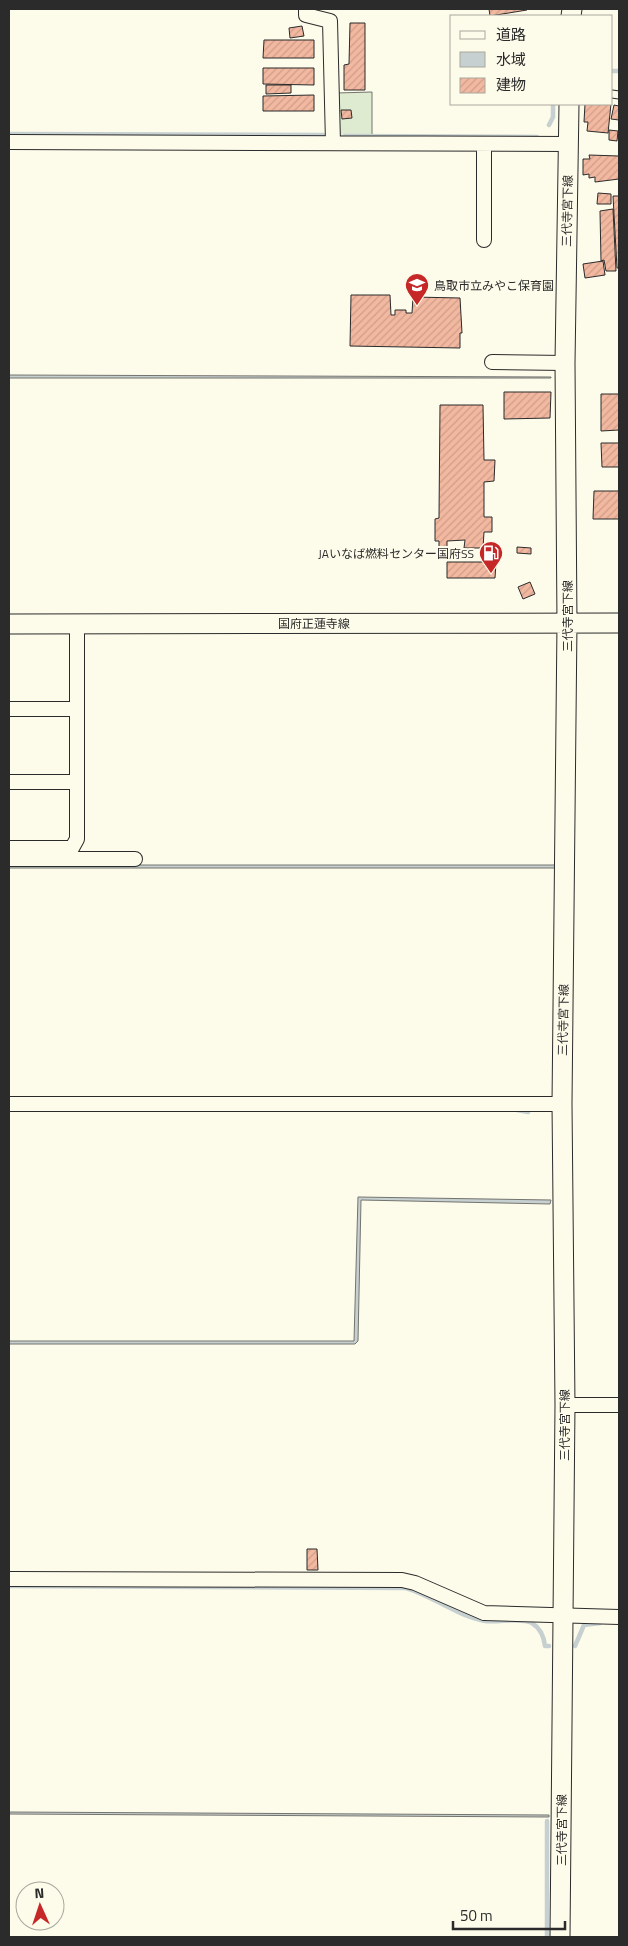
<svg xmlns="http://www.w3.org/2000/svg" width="628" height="1946" viewBox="0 0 628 1946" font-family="'Titillium Web','Noto Sans JP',sans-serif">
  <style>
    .green { fill: #deebd1; stroke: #74746e }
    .water { fill: #c7d0d0; stroke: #74746e }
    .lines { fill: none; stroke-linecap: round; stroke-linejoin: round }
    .stream { stroke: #c7d0d0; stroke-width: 4.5 }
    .building { fill: url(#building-hatch); stroke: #2b2b2b }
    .lane-casing { stroke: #2b2b2b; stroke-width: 9 }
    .street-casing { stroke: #2b2b2b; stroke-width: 16 }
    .secondary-casing { stroke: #2b2b2b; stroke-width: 21 }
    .lane { stroke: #fdfbea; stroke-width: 7 }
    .street { stroke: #fdfbea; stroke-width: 14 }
    .secondary { stroke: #fdfbea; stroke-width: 19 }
    .labels { text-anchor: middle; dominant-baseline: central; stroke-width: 4; stroke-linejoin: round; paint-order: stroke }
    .street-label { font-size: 12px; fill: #2b2b2b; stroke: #fdfbea }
    .poi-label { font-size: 12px; fill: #2b2b2b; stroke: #fdfbea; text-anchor: start }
  </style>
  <defs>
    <pattern id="building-hatch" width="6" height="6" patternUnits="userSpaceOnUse" patternTransform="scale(1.25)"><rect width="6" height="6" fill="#f2b8a0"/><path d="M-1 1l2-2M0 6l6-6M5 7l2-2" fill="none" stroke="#d09e8a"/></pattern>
  </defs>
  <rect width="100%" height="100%" fill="#fdfbea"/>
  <path class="green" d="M372,92V139H344L338,134L336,93Z"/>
  <path class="water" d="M9,375L551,377V378H9Z
    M9,865H555V868H9Z
    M358,1197L551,1200L550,1204L361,1200L358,1341L355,1344H9V1341H354Z
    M9,1812L549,1815V1817L9,1814Z"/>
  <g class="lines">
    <path class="stream" d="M612,71H619
      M549,125L553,117V104
      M9,134L323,135
      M345,136L537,137
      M517,1110L528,1112
      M9,1586L406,1588C433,1596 457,1616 485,1621C498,1623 521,1617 532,1623C540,1628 544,1637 545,1646H549
      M575,1646L584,1625L600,1623
      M547,1937V1821"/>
  </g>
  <path class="building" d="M489,9H527V10L490,16Z
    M350,23H365V90H344V65L349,64Z
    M302,26L304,36L290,38L289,28Z
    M264,40H314V58H263Z
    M263,68H314V85L263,84Z
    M266,85H291V93L266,94Z
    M314,95V111H263V96Z
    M585,104H611L608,133L587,131L588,122H584Z
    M614,105L619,106V120L611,119Z
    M341,110H351L352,118L342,119Z
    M609,130L618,131L617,141L609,140Z
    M589,155L619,156V179L595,182V177L589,178V174L583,175V159H590Z
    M598,193L611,194V204H597Z
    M613,196H619V268H617Z
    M613,209L616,271H606L604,260L601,261L600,211Z
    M603,261L605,275L585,278L583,264Z
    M351,295H390L391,315H395V310H406V313H412L413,297L460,298L462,333H460V348L350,346Z
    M504,392H551L550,418L504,419Z
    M601,394H619V430L601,431Z
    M440,405H483L484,460H495L494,481L484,482V517H492V532H484L483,548H464L465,540L447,541V551H439V541H435V519L439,518Z
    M601,443H619V467H602Z
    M594,491H619V519H593Z
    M517,547L531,548V554L517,553Z
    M447,562H496L495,578H447Z
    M530,582L535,594L523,599L518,587Z
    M307,1549H317L318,1570H307Z"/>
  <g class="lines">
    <g class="lane-casing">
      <path id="lane" d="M612,94L619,95"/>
    </g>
    <g class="street-casing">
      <path id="street" d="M306,9V15L330,21L333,143
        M9,142L568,144
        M484,145V240
        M492,362L565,363
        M9,709H77
        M9,782H77
        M9,848H72L77,839V624
        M9,859H135
        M9,1104H562
        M565,1405H619
        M9,1579L402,1580L415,1583L484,1613L619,1617"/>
    </g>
    <g class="secondary-casing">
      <path id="secondary" d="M571,16L572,9
        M9,624L619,623
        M560,1937L565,1405L562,1104L567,623L565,363L569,104"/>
    </g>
    <use href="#lane" class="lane"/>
    <use href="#street" class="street"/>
    <use href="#secondary" class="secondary"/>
  </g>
  <defs>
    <g id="school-pin" transform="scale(1.25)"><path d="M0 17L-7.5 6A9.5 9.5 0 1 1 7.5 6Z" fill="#c62828" stroke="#fdfbea"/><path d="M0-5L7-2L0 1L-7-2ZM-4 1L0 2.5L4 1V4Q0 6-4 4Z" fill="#fff"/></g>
    <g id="fuel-pin" transform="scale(1.25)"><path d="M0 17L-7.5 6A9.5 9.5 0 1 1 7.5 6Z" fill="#c62828" stroke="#fdfbea"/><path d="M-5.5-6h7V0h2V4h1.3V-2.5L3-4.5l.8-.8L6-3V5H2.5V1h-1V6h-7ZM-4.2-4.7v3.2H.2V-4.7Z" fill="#fff"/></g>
  </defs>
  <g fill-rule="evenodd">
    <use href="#school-pin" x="417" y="285"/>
    <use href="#fuel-pin" x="491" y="553"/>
  </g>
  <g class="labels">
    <g class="street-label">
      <text transform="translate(567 211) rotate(-89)">三代寺宮下線</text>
      <text transform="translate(567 616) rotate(-90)">三代寺宮下線</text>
      <text x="314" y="623">国府正蓮寺線</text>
      <text transform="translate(563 1020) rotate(-89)">三代寺宮下線</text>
      <text transform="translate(564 1425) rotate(-90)">三代寺宮下線</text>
      <text transform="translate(561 1830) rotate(-90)">三代寺宮下線</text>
    </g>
    <g class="poi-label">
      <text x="434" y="285">鳥取市立みやこ保育園</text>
      <text x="474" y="553" text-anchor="end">JAいなば燃料センター国府SS</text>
    </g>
  </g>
  <rect width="628" height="1946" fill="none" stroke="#2b2b2b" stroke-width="20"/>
  <rect x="450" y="15" width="162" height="90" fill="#fdfbea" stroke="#a9a89e"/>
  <rect x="460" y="31" width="25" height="8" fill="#fdfbea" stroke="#a9a89e"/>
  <text x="496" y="40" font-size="15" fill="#2b2b2b">道路</text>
  <rect x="460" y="52" width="25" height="15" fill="#c7d0d0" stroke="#a9a89e"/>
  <text x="496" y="65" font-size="15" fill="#2b2b2b">水域</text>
  <rect x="460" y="78" width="25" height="15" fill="url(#building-hatch)" stroke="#a9a89e"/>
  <text x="496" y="90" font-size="15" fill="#2b2b2b">建物</text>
  <g transform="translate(40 1906) rotate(357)"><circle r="24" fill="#fdfbea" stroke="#a9a89e"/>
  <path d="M0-4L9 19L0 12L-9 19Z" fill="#c62828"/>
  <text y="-8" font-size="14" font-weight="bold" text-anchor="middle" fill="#2b2b2b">N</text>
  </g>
  <path d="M453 1921v8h112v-8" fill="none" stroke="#2b2b2b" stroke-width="2.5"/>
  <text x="460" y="1921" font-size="15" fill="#2b2b2b" stroke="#fdfbea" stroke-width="4" paint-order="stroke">50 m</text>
</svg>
